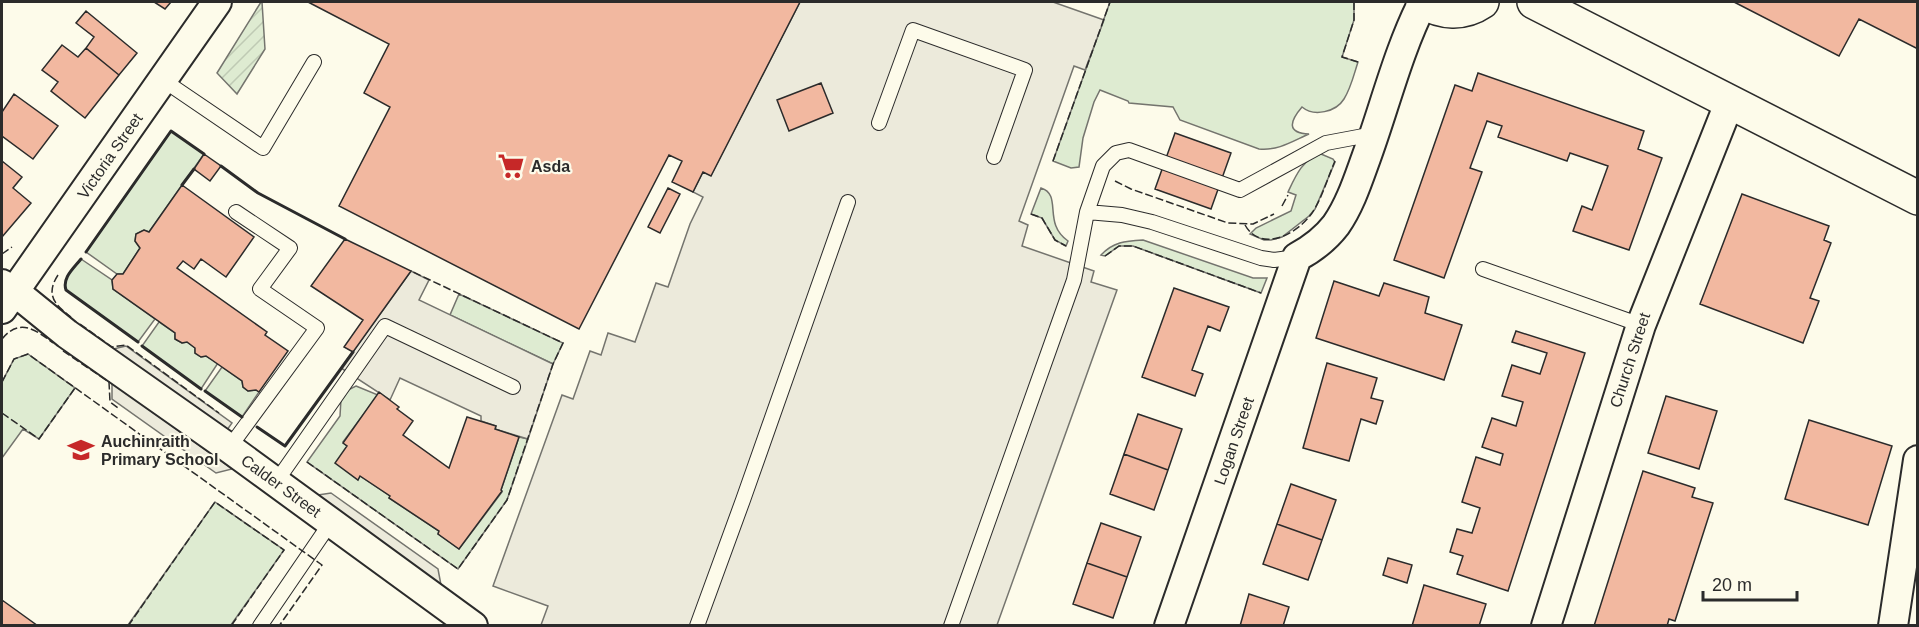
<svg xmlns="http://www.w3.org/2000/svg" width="1919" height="627" viewBox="0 0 1919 627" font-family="Helvetica,sans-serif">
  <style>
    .green { fill: #deebd1; stroke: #74746e; stroke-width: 1.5 }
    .garden { fill: url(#garden-furrows); stroke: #74746e; stroke-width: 1.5 }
    .parking { fill: #eceadb; stroke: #74746e; stroke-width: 1.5 }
    .building { fill: #f2b8a0; stroke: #2b2b2b; stroke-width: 1.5 }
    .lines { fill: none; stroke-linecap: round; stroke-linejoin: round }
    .lane-casing { stroke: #2b2b2b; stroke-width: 16 }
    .street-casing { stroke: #2b2b2b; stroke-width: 32 }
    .primary-casing { stroke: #2b2b2b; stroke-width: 36 }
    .lane { stroke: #fdfbea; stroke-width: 14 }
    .street { stroke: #fdfbea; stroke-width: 28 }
    .primary { stroke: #fdfbea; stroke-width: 33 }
    .fence { stroke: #2b2b2b; stroke-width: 1.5; stroke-dasharray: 8 3; stroke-linecap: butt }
    .wall { stroke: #2b2b2b; stroke-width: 3 }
    .labels { text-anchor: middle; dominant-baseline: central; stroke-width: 4.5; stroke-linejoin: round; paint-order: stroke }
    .street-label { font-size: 16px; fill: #2b2b2b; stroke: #fdfbea }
    .poi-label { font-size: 16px; font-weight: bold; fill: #2b2b2b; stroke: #fdfbea; text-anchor: start }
  </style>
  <defs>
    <pattern id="garden-furrows" width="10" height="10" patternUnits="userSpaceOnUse" patternTransform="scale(1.5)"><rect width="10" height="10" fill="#deebd1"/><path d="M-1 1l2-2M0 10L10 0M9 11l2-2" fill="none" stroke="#bfcab4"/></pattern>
  </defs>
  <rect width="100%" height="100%" fill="#fdfbea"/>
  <path class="green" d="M1110,2H1354V20L1342,57L1358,62C1354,74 1351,88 1344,99C1336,112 1314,117 1302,107C1290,121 1286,133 1309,134C1293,141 1278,151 1259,149L1180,120L1173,107L1129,103L1128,101L1100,90L1094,102L1083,138L1079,167L1071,168L1053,161Z
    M171,131L204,154L149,232L144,230L136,234L135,241L140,248L123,274H117L86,252Z
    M1321,154L1333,159L1335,162L1315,209L1309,216L1282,237L1271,240H1264L1250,234L1256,228L1291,211L1296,195L1288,192C1295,177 1303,158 1321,154Z
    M1041,188C1063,195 1042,223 1068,241L1066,246L1055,240L1042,218L1031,214Z
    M1143,240L1253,278H1267L1261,293L1133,246H1119L1105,256L1101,255C1113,242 1125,241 1143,240Z
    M81,259L112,280L113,289L155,319L138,342L66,290C62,278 73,269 81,259Z
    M459,294L563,343L553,364L450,315Z
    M159,322L175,333V339L182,343L187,342L195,348V353L201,357L206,356L218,363L201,389L142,346Z
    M28,354L75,388L39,439L23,429L2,458V382L14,359Z
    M222,367L242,381L243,387L248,391L256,390L259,392L242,417L205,391Z
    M356,386L378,395L343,442L347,446L358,479L360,476L390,496L389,498L439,531L438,534L459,549L502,492L501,490L519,437L528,439L507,500L458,569L307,462L340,416L341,399L346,391Z
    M215,502L284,550L231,625H128Z"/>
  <path class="garden" d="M261,2H262L265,49L237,94L217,73Z"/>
  <path class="parking" d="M800,2H1053L1104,20L1085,70L1074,66L1019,221L1028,225L1022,246L1094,271L1091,282L1117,290L997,625H541L548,606L493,586L562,395L573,399L590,351L601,355L608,333L635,342L656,283L668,287L690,224L703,197L693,192L703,172L711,175Z
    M411,271L429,280L419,300L553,364L528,439L495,429L496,426L481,421V416L400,378L390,400L341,368Z
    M126,346L232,423L227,430L113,349Z
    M112,383L232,469L216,473L112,399Z
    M331,493L438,569L441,585L318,495Z"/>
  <path class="building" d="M154,2H171L165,9Z
    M308,2H800L711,176L703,172L693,192L672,182L682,161L669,155L579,329L339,206L390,107L364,93L389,44Z
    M1734,2H1918V49L1859,19L1839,56Z
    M86,11L137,53L119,75L86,48L94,37L76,23Z
    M62,45L78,57L86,48L119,75L85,118L51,91L58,82L42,70Z
    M1478,73L1644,131L1638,149L1662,158L1629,250L1573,231L1582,206L1592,210L1608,166L1570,153L1567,161L1498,137L1502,126L1487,121L1470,168L1482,172L1444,278L1394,260L1455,85L1472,91Z
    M821,83L833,113L789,131L777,100Z
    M14,94L58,126L33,159L2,136V112Z
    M1175,133L1231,153L1211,209L1155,189Z
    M204,154L221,166L210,181L194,169Z
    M2,161L22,177L13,188L31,203L2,237Z
    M182,185L254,237L226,277L201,259L194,269L183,261L177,268L267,332L265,335L288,351L259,392L256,390L248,391L243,387L242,381L206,356L201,357L195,353V348L187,342L182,343L175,339V333L113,289L112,280L117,274H123L140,248L135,241L136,234L144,230L149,232Z
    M668,188L680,194L660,233L648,227Z
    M1742,194L1829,226L1824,240L1831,243L1810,298L1819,301L1803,343L1700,304Z
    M345,239L411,271L353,352L344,347L363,320L311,286Z
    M1334,281L1379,296L1384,283L1429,297L1425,313L1462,325L1444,380L1316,338Z
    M1174,288L1229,307L1220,331L1208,326L1192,370L1203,374L1195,396L1142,377Z
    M1516,331L1585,353L1508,591L1457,574L1463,556L1450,552L1457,529L1472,533L1480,508L1462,502L1476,457L1500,465L1503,454L1482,447L1492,418L1516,426L1523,402L1502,396L1512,365L1540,374L1547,353L1512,342Z
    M1327,363L1377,378L1371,398L1383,401L1376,424L1361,419L1349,461L1303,448Z
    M379,392L399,407L397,409L413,421L403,435L449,468L467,417L496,426L495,429L519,437L501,490L502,491L459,549L438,534L439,531L389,498L390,496L360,476L358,480L335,463L347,446L343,443Z
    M1666,396L1717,411L1699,469L1648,453Z
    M1138,414L1182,429L1168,470L1124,454Z
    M1809,420L1892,446L1868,525L1785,499Z
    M1124,454L1168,470L1154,510L1110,494Z
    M1643,471L1695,488L1692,497L1713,503L1675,621L1669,619L1667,626H1594Z
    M1291,484L1336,500L1322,540L1277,524Z
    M1101,523L1141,537L1127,577L1087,563Z
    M1277,524L1322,540L1308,580L1263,564Z
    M1388,558L1412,565L1407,583L1383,575Z
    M1087,563L1127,577L1113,618L1073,604Z
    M1424,585L1486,604L1479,626H1412Z
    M1249,594L1289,607L1283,626H1240Z
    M2,600L38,626H2Z"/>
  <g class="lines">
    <g class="lane-casing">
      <path id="lane" d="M163,80L263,148L314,62
        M879,123L913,30L1025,70L994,157
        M1087,212L1122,215L1152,222L1261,258L1274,260L1297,257
        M1483,269L1641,325
        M229,448L317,328L260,289L290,248L236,212
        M276,482L385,326L513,387
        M260,626L331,522
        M697,626L743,500L848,202
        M951,626L1074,280L1087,212L1103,166L1116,153L1129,150L1240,190L1326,143L1374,134"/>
    </g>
    <g class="street-casing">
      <path id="street" d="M2,284L14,291L67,334L229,448L473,626
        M2,309L217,2
        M1169,626L1297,257C1312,249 1326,238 1336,225C1350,205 1358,180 1366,158C1385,106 1398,51 1423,2
        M1546,626L1641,325L1730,101
        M1893,626L1918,460"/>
    </g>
    <g class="primary-casing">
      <path id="primary" d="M1423,2C1442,13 1463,15 1482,2
        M1534,2L1918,198"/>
    </g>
    <use href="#lane" class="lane"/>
    <use href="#street" class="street"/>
    <use href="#primary" class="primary"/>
    <path class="fence" d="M1354,2V20L1342,57L1358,62
      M1053,161L1110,2
      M1115,181L1131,189L1228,223L1253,224L1274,214
      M1282,206L1288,195
      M1031,214L1042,218L1055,240L1066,246
      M1245,225C1262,255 1301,232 1314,210C1323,195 1328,177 1335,161
      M2,254L12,247
      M1105,256L1119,246H1133L1261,293
      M58,275C45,295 55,305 71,317
      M80,324L112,347L126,345L219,413
      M2,339C19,318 35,329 53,343
      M63,351L109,382L110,402L118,408
      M2,382L14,359L28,354L322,565L279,626
      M2,413L39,439L75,388
      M307,462L458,569L507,500L553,364L563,343L411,271
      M128,626L215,502L284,550L231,626"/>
    <path class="wall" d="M221,166L258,193L345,239
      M182,185L194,169
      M86,252L171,131L204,154
      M81,259C73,269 62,278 66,290L138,342
      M142,346L201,389
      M205,391L242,417
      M257,427L285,446L353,352"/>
  </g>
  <defs>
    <g id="supermarket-bare" transform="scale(2.07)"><path d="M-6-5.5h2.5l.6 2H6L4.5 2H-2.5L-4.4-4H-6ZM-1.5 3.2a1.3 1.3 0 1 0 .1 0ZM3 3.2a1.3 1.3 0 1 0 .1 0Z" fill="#c62828" stroke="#fdfbea" stroke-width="2.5" paint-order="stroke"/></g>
    <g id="school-bare" transform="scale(2.07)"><path d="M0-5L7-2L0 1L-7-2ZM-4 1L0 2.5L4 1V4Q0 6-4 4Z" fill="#c62828" stroke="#fdfbea" stroke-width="2.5" paint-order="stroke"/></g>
  </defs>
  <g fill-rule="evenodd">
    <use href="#supermarket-bare" x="511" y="166"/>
    <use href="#school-bare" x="81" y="450"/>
  </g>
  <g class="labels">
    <g class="street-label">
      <text transform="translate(110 156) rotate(-55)">Victoria Street</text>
      <text transform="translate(1630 360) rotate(-72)">Church Street</text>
      <text transform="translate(1234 441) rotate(-71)">Logan Street</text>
      <text transform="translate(281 486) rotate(36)">Calder Street</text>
    </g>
    <g class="poi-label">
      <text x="531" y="166">Asda</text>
      <text x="101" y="441">Auchinraith<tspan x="101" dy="18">Primary School</tspan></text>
    </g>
  </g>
  <rect width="1919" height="627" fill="none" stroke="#2b2b2b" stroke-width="6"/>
  <path d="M1703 591v9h94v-9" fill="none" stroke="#2b2b2b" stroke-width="3"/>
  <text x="1712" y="591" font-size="18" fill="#2b2b2b" stroke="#fdfbea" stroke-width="4.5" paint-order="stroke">20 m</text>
</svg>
